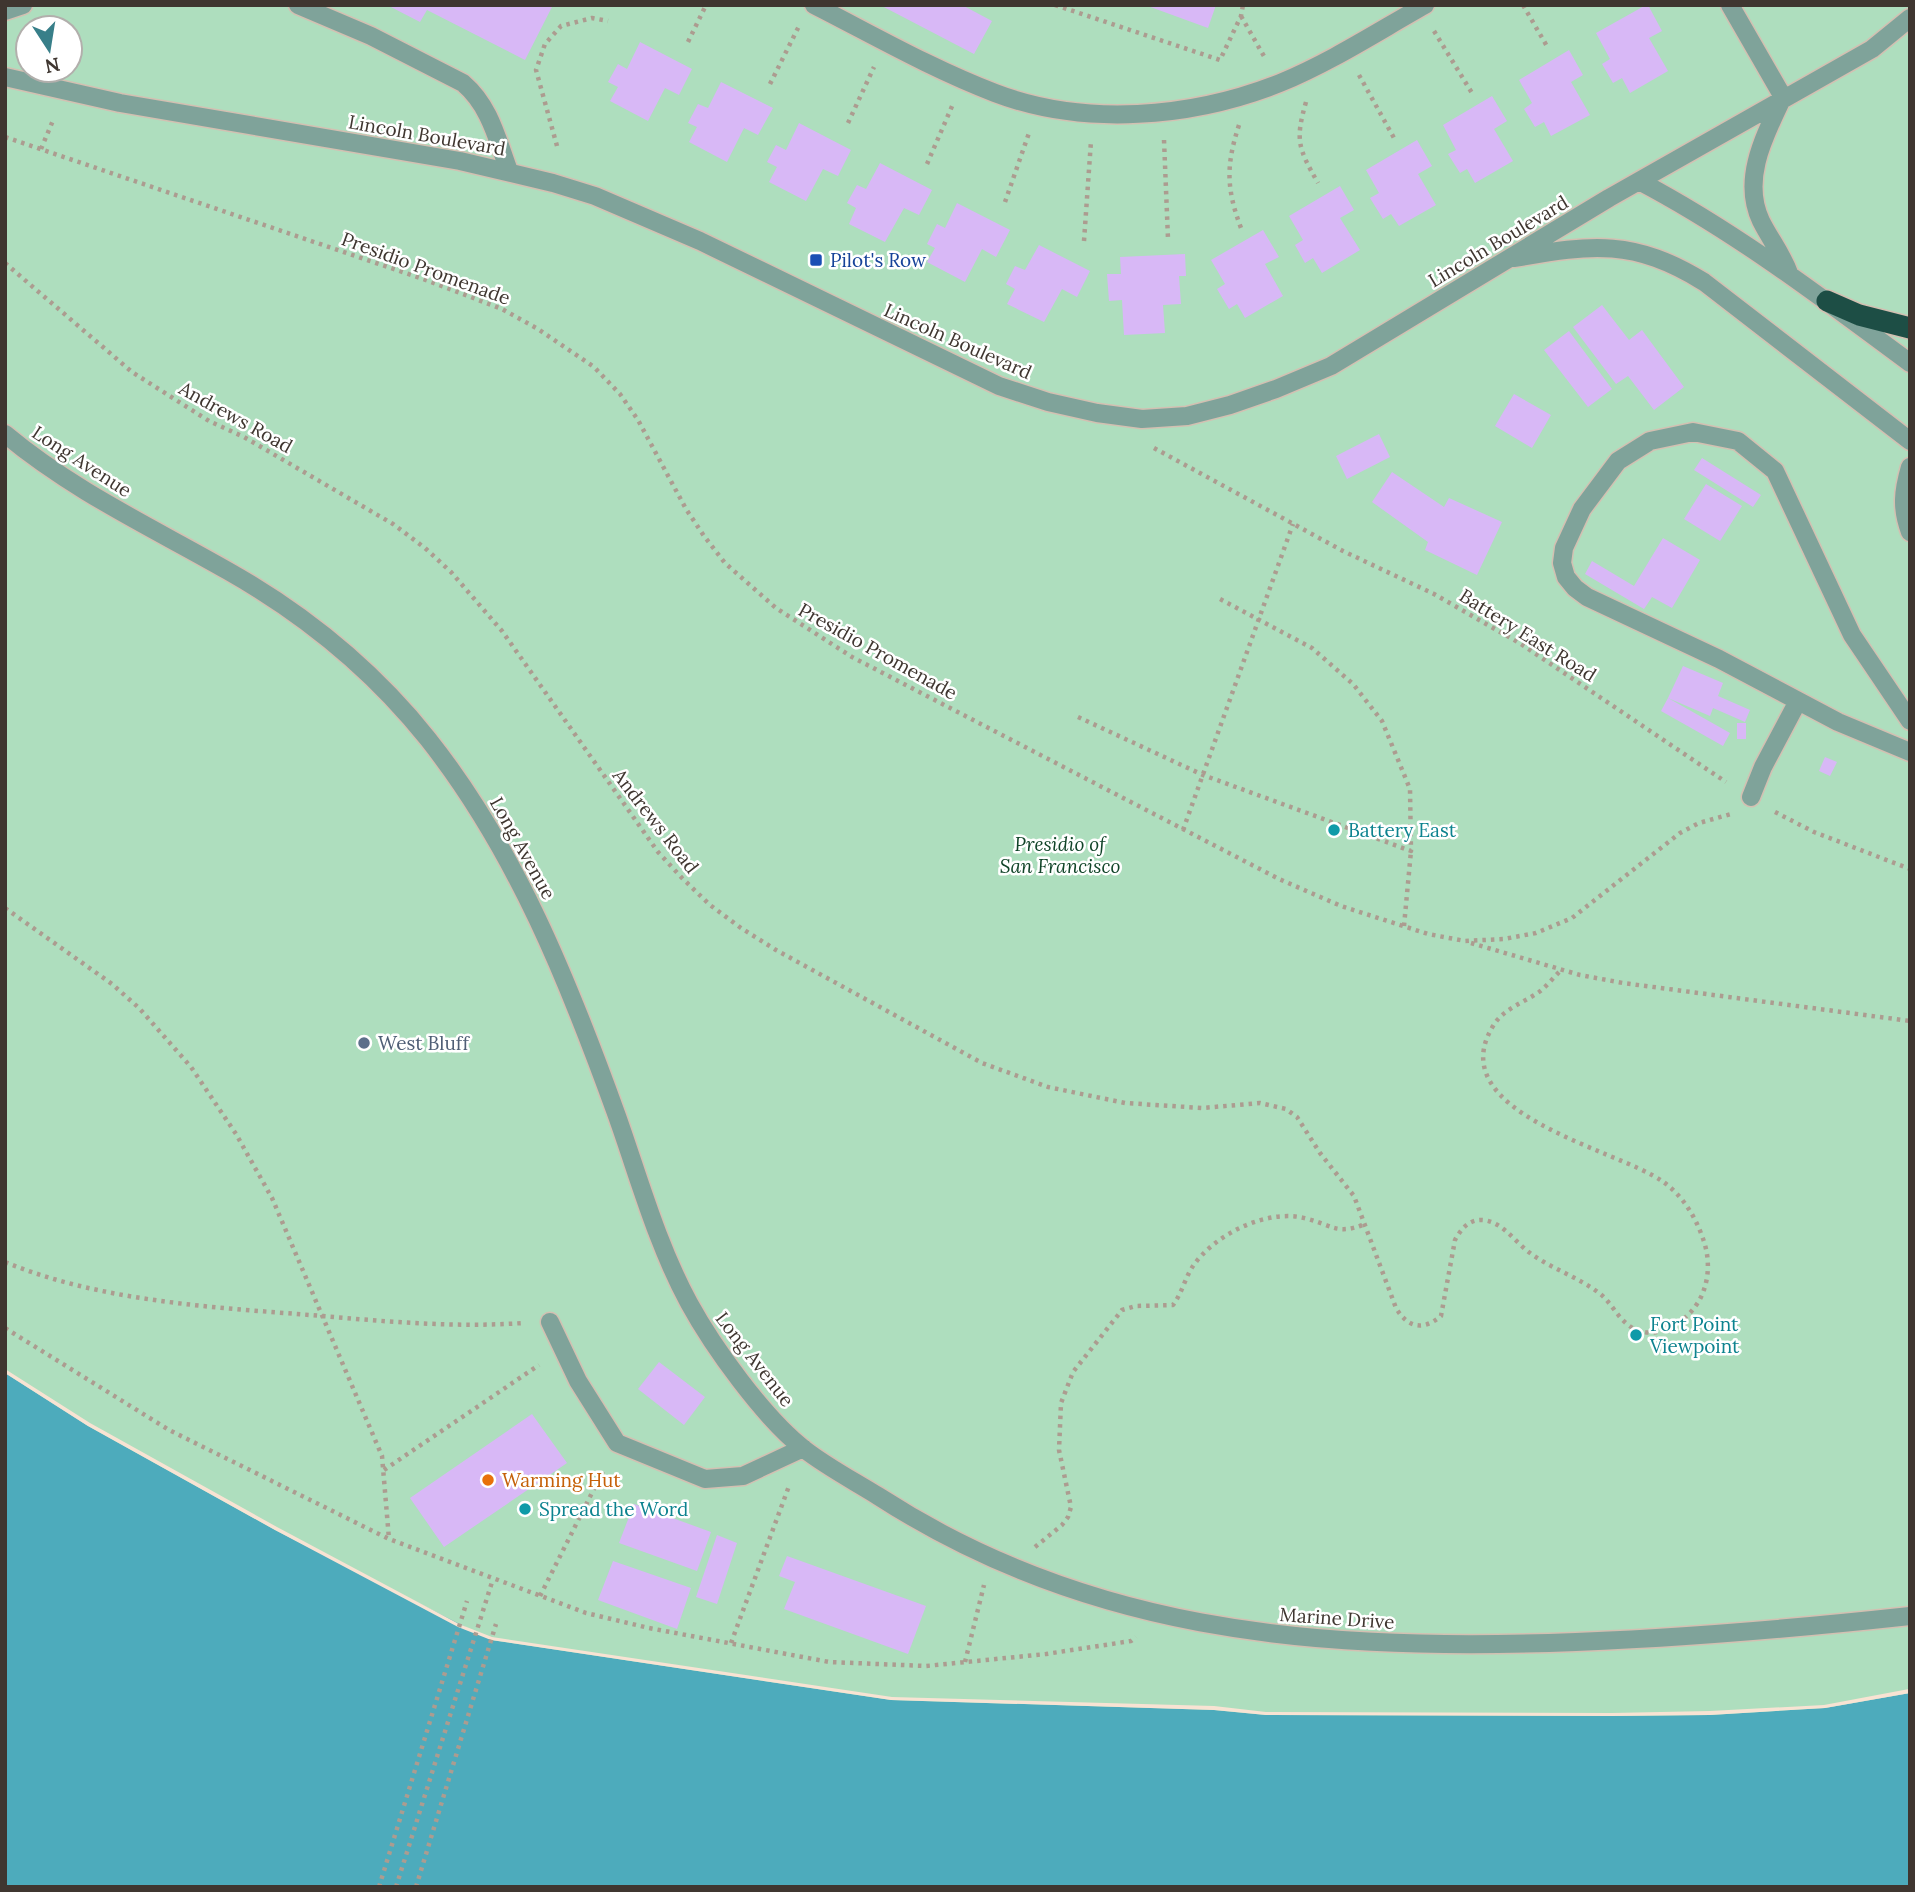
<svg xmlns="http://www.w3.org/2000/svg" width="1915" height="1892" viewBox="0 0 1915 1892" font-family="Lora,serif">
  <style>
    .green { fill: #aedebe; fill-rule: evenodd }
    .water { fill: #4dabbc }
    .pier { fill: #f8e3d3 }
    .building { fill: #d8b8f6 }
    .lines { fill: none; stroke-linecap: round; stroke-linejoin: round }
    .minor-casing { stroke: #d3c0b2; stroke-width: 21 }
    .highway-casing { stroke: #d3c0b2; stroke-width: 24 }
    .path { stroke: #ac9c90; stroke-width: 4.5; stroke-dasharray: 3.5 5; stroke-linecap: butt }
    .minor { stroke: #7fa39a; stroke-width: 18 }
    .highway { stroke: #1d4e45; stroke-width: 21 }
    .transit-dot { fill: #1a4fb4; stroke: #fff; stroke-width: 2.5 }
    .culture-dot { fill: #0f9aa8; stroke: #fff; stroke-width: 2.5 }
    .service-dot { fill: #5c6f8a; stroke: #fff; stroke-width: 2.5 }
    .food-dot { fill: #e8710a; stroke: #fff; stroke-width: 2.5 }
    .labels { text-anchor: middle; dominant-baseline: central; stroke-width: 5; stroke-linejoin: round; paint-order: stroke }
    .street-label { font-size: 19px; fill: #3f3630; stroke: #fff }
    .transit-label { font-size: 19px; fill: #164399; stroke: #fff; text-anchor: start }
    .culture-label { font-size: 19px; fill: #0d838f; stroke: #fff; text-anchor: start }
    .park-label { font-size: 19px; font-style: italic; fill: #104428; stroke: #fff }
    .service-label { font-size: 19px; fill: #4e5e75; stroke: #fff; text-anchor: start }
    .food-label { font-size: 19px; fill: #c56008; stroke: #fff; text-anchor: start }
  </style>
  <rect width="100%" height="100%" fill="#f8e3d3"/>
  <path class="green" d="M5,5H1910V1693L1825,1708L416,1887L88,1426L5,1373ZM28,28H70V70H28Z"/>
  <path class="water" d="M5,1373L88,1426L275,1530L491,1640L891,1700L1214,1710L1266,1715L1612,1716L1710,1715L1825,1708L1910,1693V1887H5Z"/>
  <path class="pier" d="M5,1369L90,1423L277,1527L459,1624L492,1637L892,1697L1214,1706L1266,1712L1612,1713L1710,1711L1824,1705L1909,1689L1910,1693L1825,1708L1710,1715L1612,1716L1266,1715L1214,1710L891,1700L491,1640L458,1627L275,1530L88,1426L5,1373Z"/>
  <path class="building" d="M387,5H553L525,60L427,10L420,22Z
    M880,5H962L992,21L974,54Z
    M1145,5H1216L1208,28Z
    M1646,5H1648L1662,31L1649,38L1668,71L1630,93L1622,78L1613,83L1602,64L1610,59L1596,33Z
    M640,42L692,69L679,95L665,88L648,121L610,101L618,87L608,82L618,64L627,69Z
    M1569,50L1583,75L1571,82L1590,115L1551,136L1544,122L1535,127L1524,109L1532,103L1519,80Z
    M721,82L773,108L758,135L744,128L727,162L689,142L697,127L688,123L698,104L708,108Z
    M1492,96L1507,121L1494,129L1513,161L1475,183L1467,169L1460,173L1448,154L1456,150L1443,125Z
    M799,123L851,150L838,176L823,169L806,201L769,182L777,167L767,162L776,145L786,150Z
    M1417,140L1432,166L1418,174L1436,205L1399,226L1391,214L1383,219L1370,198L1379,193L1366,170Z
    M880,163L932,190L919,215L904,208L885,242L849,224L856,208L847,203L857,185L866,189Z
    M1340,186L1354,210L1340,218L1360,250L1322,273L1313,258L1305,263L1295,245L1303,240L1289,216Z
    M957,203L1010,230L996,257L982,249L965,282L927,262L935,248L927,244L937,224L945,228Z
    M1263,230L1279,257L1265,264L1283,296L1245,318L1237,304L1229,309L1217,289L1225,284L1211,260Z
    M1039,245L1090,271L1077,297L1062,289L1044,322L1007,304L1015,289L1006,284L1015,266L1025,270Z
    M1185,254L1186,276H1179L1181,304L1163,305L1165,333L1124,335L1122,300L1109,301L1107,274H1121L1120,257Z
    M1602,305L1629,340L1642,330L1684,387L1654,410L1628,376L1616,384L1573,327Z
    M1569,331L1612,389L1588,407L1544,350Z
    M1514,394L1551,415L1532,448L1495,426Z
    M1379,434L1390,457L1347,479L1336,456Z
    M1702,458L1761,495L1753,507L1694,470Z
    M1392,472L1444,507L1449,498L1502,522L1477,575L1425,550L1428,542L1372,502Z
    M1706,484L1742,506L1720,541L1684,519Z
    M1663,538L1700,560L1672,608L1652,597L1644,609L1585,574L1592,561L1634,586Z
    M1683,666L1723,683L1718,696L1750,710L1745,722L1713,708L1710,716L1668,698Z
    M1668,698L1730,733L1723,746L1661,711Z
    M1737,723H1746V739H1737Z
    M1825,757L1837,762L1830,776L1819,771Z
    M659,1362L705,1397L684,1425L638,1389Z
    M532,1414L567,1463L444,1547L410,1498Z
    M634,1504L711,1532L697,1571L619,1543Z
    M717,1535L737,1543L717,1604L696,1597Z
    M787,1556L926,1606L908,1654L784,1609L795,1582L779,1576Z
    M613,1561L691,1588L677,1629L598,1600Z"/>
  <g class="lines">
    <g class="minor-casing">
      <path id="minor" d="M298,5L371,36L463,83C490,106 497,139 509,171
        M814,5C873,35 932,69 995,93C1084,127 1192,118 1280,83C1331,62 1377,32 1425,5
        M1730,5L1783,97
        M5,11L23,5
        M5,77L120,103L460,161L553,183L595,196L700,241L999,386L1048,402L1097,413L1142,419L1187,416L1230,405L1276,389L1331,366L1609,198L1872,49L1910,18
        M1783,97C1765,135 1741,179 1761,221C1770,239 1782,254 1789,273
        M1639,181C1736,232 1822,298 1910,363
        M1515,258C1593,244 1634,239 1704,282L1910,441
        M5,434C73,491 153,528 228,571C304,614 373,670 428,739C516,850 569,983 617,1116C639,1178 657,1244 689,1303C713,1347 764,1418 804,1449C827,1467 854,1481 878,1496C1085,1630 1308,1650 1549,1643C1670,1639 1790,1629 1910,1616
        M1910,467C1903,491 1901,508 1910,532
        M1910,721L1852,635L1775,471L1738,441L1693,432L1650,441L1618,461L1582,509L1564,548L1562,563L1566,577L1575,588L1587,597L1719,659L1838,722L1910,752
        M1751,797L1763,767L1798,701
        M550,1322L578,1381L617,1443L705,1479L743,1476L803,1448"/>
    </g>
    <g class="highway-casing">
      <path id="highway" d="M1827,301L1859,315L1910,328"/>
    </g>
    <path class="path" d="M1055,5L1220,60L1241,16L1243,5
      M1523,5L1548,48
      M1241,16L1265,58
      M1434,31L1472,93
      M688,42L706,5
      M1359,75L1394,138
      M770,84L799,26
      M1306,102C1295,140 1298,148 1318,183
      M848,123L874,67
      M1239,125C1226,165 1226,188 1241,228
      M5,137L426,280L502,309L538,329L594,367L620,394L638,420L686,509L704,536L725,563L776,608L852,657L1279,879L1341,906L1428,934L1465,941L1504,939L1536,933L1572,918L1680,833L1699,823L1731,814
      M1164,140L1168,239
      M557,146L536,70L545,44L561,26L592,18L608,21
      M41,149L54,118
      M927,164L953,104
      M1005,202L1029,133
      M1084,241L1091,141
      M5,263L132,372L209,421L244,437L393,524L425,548L451,572L502,631L658,852L682,878L710,905L741,928L776,950L982,1063L1048,1087L1125,1103L1202,1108L1260,1103L1286,1109L1297,1117L1320,1153L1354,1196L1396,1308C1408,1328 1423,1331 1441,1316L1455,1240C1461,1229 1469,1219 1483,1220C1503,1222 1515,1242 1530,1253C1552,1269 1578,1277 1599,1293C1610,1301 1616,1315 1627,1324C1653,1346 1689,1322 1701,1297C1710,1278 1710,1256 1702,1236C1694,1214 1681,1194 1662,1181C1616,1149 1440,1113 1493,1026C1503,1009 1523,1003 1539,992C1547,986 1554,977 1561,970
      M1154,448L1343,551L1434,594L1521,644L1726,782
      M1078,717L1203,775L1411,851L1410,789L1382,721L1353,684L1312,648L1220,599
      M1775,812L1814,832L1910,869
      M1183,830L1293,524
      M5,908L112,984L139,1008L191,1067L236,1134L272,1198L382,1456L389,1539
      M1404,926L1411,851
      M1471,943L1580,975L1623,983L1910,1021
      M5,1262C100,1301 208,1307 310,1315C381,1321 452,1328 523,1323
      M5,1328L169,1430L389,1539L586,1613L649,1628L829,1662L926,1666L1046,1654L1131,1641L1136,1637
      M384,1470L539,1365
      M1035,1547L1062,1525L1068,1517L1071,1507L1059,1450L1061,1403L1073,1372L1122,1310L1136,1306L1173,1305C1182,1293 1185,1278 1193,1266C1215,1234 1269,1207 1308,1219C1333,1226 1338,1235 1365,1224
      M540,1596L604,1469
      M731,1643L789,1486
      M965,1662L984,1585
      M379,1887L467,1601
      M396,1887L493,1579
      M416,1887L496,1624"/>
    <use href="#minor" class="minor"/>
    <use href="#highway" class="highway"/>
  </g>
  <rect class="transit-dot" x="809" y="253" width="14" height="14" rx="3.5"/>
  <g class="culture-dot">
    <circle cx="1334" cy="830" r="7"/>
    <circle cx="1636" cy="1335" r="7"/>
    <circle cx="525" cy="1509" r="7"/>
  </g>
  <circle class="service-dot" cx="364" cy="1043" r="7"/>
  <circle class="food-dot" cx="488" cy="1480" r="7"/>
  <g class="labels">
    <g class="street-label">
      <text transform="translate(427 135) rotate(10)">Lincoln Boulevard</text>
      <text transform="translate(1498 241) rotate(-31)">Lincoln Boulevard</text>
      <text transform="translate(426 268) rotate(20)">Presidio Promenade</text>
      <text transform="translate(958 341) rotate(24)">Lincoln Boulevard</text>
      <text transform="translate(236 417) rotate(29)">Andrews Road</text>
      <text transform="translate(82 461) rotate(33)">Long Avenue</text>
      <text transform="translate(1528 635) rotate(32)">Battery East Road</text>
      <text transform="translate(878 651) rotate(29)">Presidio Promenade</text>
      <text transform="translate(656 821) rotate(52)">Andrews Road</text>
      <text transform="translate(523 848) rotate(61)">Long Avenue</text>
      <text transform="translate(755 1359) rotate(52)">Long Avenue</text>
      <text transform="translate(1337 1618) rotate(4)">Marine Drive</text>
    </g>
    <g class="transit-label">
      <text x="830" y="260">Pilot's Row</text>
    </g>
    <g class="culture-label">
      <text x="1348" y="830">Battery East</text>
      <text x="1650" y="1324">Fort Point<tspan x="1650" dy="22">Viewpoint</tspan></text>
      <text x="539" y="1509">Spread the Word</text>
    </g>
    <g class="park-label">
      <text x="1060" y="844">Presidio of<tspan x="1060" dy="22">San Francisco</tspan></text>
    </g>
    <g class="service-label">
      <text x="378" y="1043">West Bluff</text>
    </g>
    <g class="food-label">
      <text x="502" y="1480">Warming Hut</text>
    </g>
  </g>
  <rect width="1915" height="1892" fill="none" stroke="#3f3630" stroke-width="14"/>
  <g transform="translate(49 49) rotate(168)"><circle r="33" fill="#ffffff" stroke="#b2afac" stroke-width="2"/>
  <path d="M0-5L12 26L0 18L-12 26Z" fill="#387f89"/>
  <text y="-10" font-size="19" font-weight="bold" text-anchor="middle" fill="#3f3630">N</text>
  </g>
</svg>
